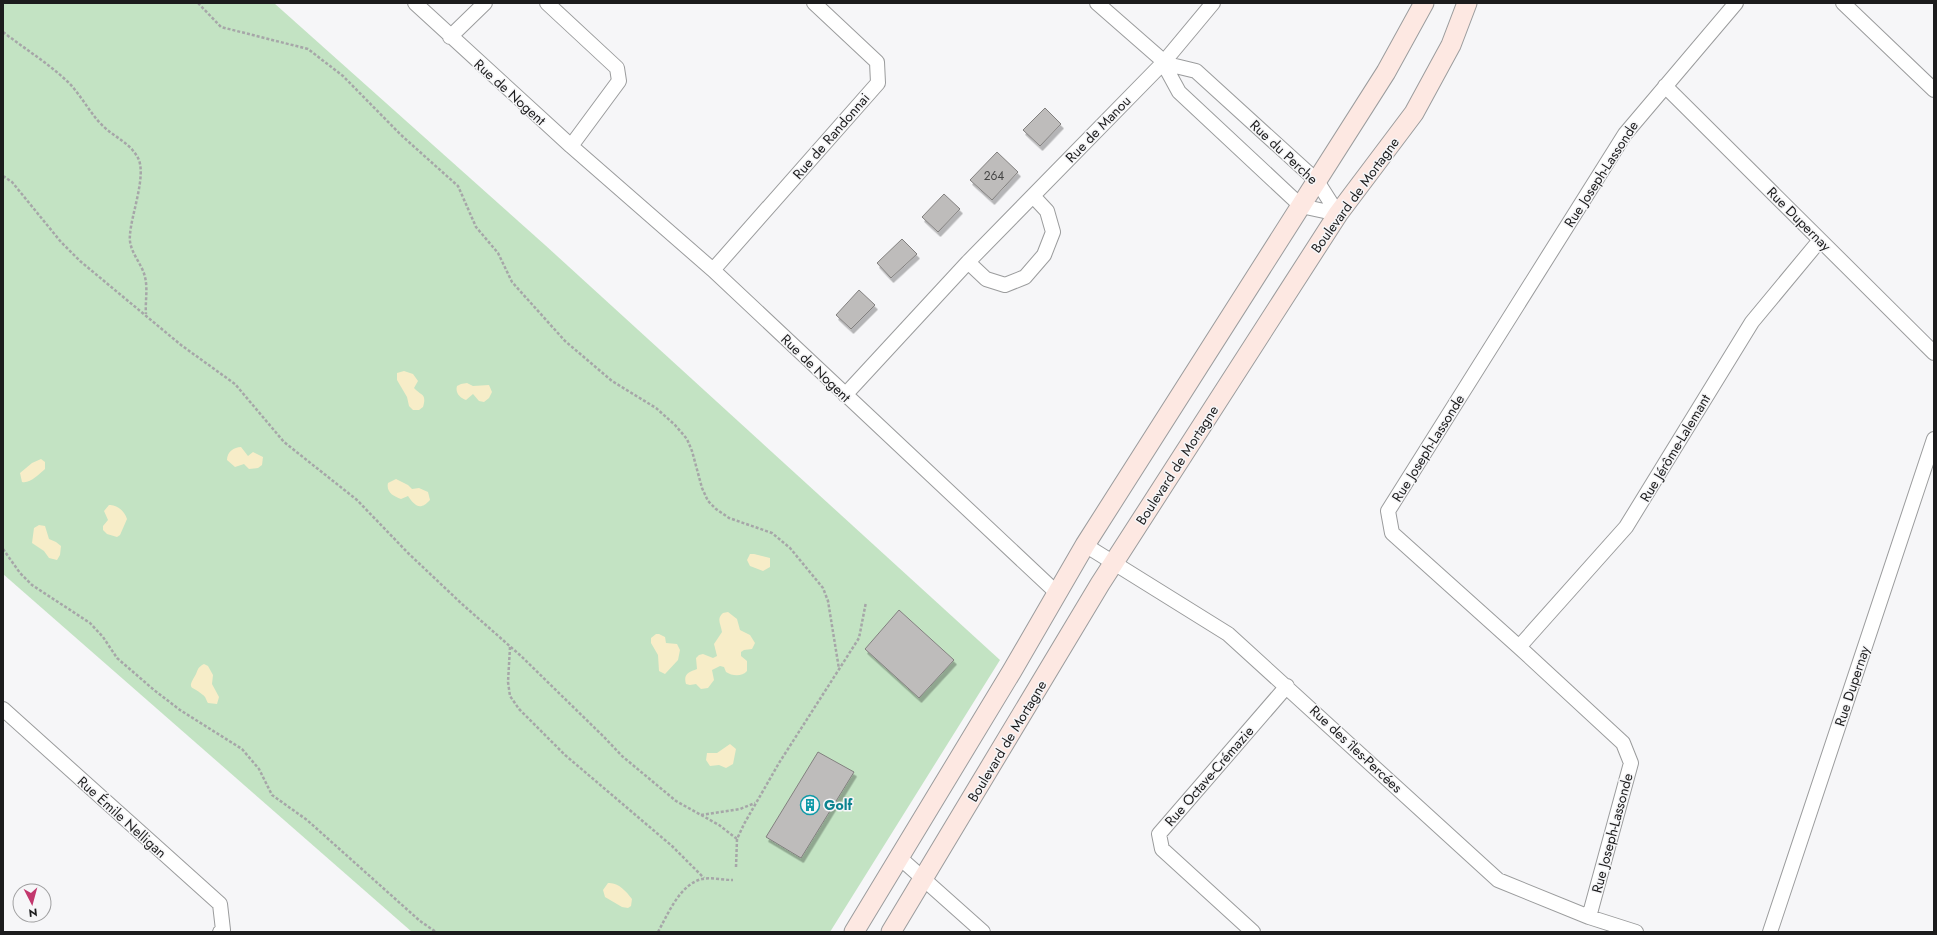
<svg xmlns="http://www.w3.org/2000/svg" width="1937" height="935" viewBox="0 0 1937 935" font-family="Jost,sans-serif">
  <style>
    .green { fill: #c3e3c3 }
    .sand { fill: #f7edc8 }
    .building { fill: #bebcbb; stroke: #82807f; filter: url(#shadow) }
    .lines { fill: none; stroke-linecap: round; stroke-linejoin: round }
    .street-casing { stroke: #9b9c9d; stroke-width: 16 }
    .secondary-casing { stroke: #9b9c9d; stroke-width: 21 }
    .path { stroke: #a6a6a8; stroke-width: 2.5; stroke-dasharray: 3 2; stroke-linecap: butt }
    .street { stroke: #fff; stroke-width: 14 }
    .secondary { stroke: #fde8e2; stroke-width: 19 }
    .labels { text-anchor: middle; dominant-baseline: central; stroke-width: 3; stroke-linejoin: round; paint-order: stroke }
    .number-label { font-size: 12px; fill: #444 }
    .street-label { font-size: 14px; fill: #1c1c1d; stroke: #f6f6f8 }
    .culture-label { font-size: 14px; font-weight: bold; fill: #0d838f; stroke: #f6f6f8; text-anchor: start }
  </style>
  <defs>
    <filter id="shadow"><feDropShadow dx="2.5" dy="4.5" stdDeviation="0" flood-color="#0004"/></filter>
  </defs>
  <rect width="100%" height="100%" fill="#f6f6f8"/>
  <path class="green" d="M3,3H274L545,245L1000,660L830,932H412L3,574Z"/>
  <path class="sand" d="M404,371L413,374L418,381L414,388C421,396 427,393 423,407L419,410H413L409,406L407,397L397,380V373Z
    M467,383L473,386L489,385L492,392L489,398L484,402L479,401L473,394L466,400C460,398 455,393 457,386L461,384Z
    M241,447L248,456L253,452L263,457L262,465L258,468L249,469L244,464L235,467L227,460C227,452 234,447 241,447Z
    M41,459L45,462V469C39,474 30,484 22,482L20,473L32,463Z
    M396,479L408,485L412,489L419,488L428,492L430,500C420,511 415,506 408,496L401,499C393,496 386,492 388,483Z
    M109,505C117,504 125,512 127,519L120,535L117,537L107,534L103,530V526L108,520L104,511Z
    M39,525L45,526L49,539L56,542L61,546L60,555L57,560L49,558L44,551L32,543L34,528Z
    M750,554H754L770,558V567L763,571L750,566L747,560Z
    M728,612L737,619L740,630L750,635L755,643L752,649L744,650L741,652V656L747,661V671C742,677 732,676 726,672L724,667L720,666L712,670L714,680L708,688L701,689L696,684L690,685L686,684C683,674 689,672 697,669L696,658L699,655L703,654L713,658L717,656L714,644L722,632C721,624 716,619 723,613Z
    M656,634H659L665,637L666,643L677,644L680,650L678,660L665,674L659,671L658,655L651,643V638Z
    M204,664L208,666L213,675L212,684L219,697L217,704L208,703C206,700 206,697 203,695C192,685 186,691 196,674C198,669 198,667 204,664Z
    M730,744L736,749L733,764L726,768L719,765L710,766L706,760L707,753H717Z
    M608,883C618,882 626,891 632,899L631,906L628,908L622,907L605,897L603,890Z"/>
  <path class="building" d="M1045,108L1061,124L1040,146L1023,130Z
    M997,152L1018,172L992,200L970,180Z
    M944,194L960,209L938,232L922,217Z
    M902,239L917,254L891,278L877,263Z
    M859,290L875,305L851,329L836,315Z
    M899,610L954,660L919,698L865,649Z
    M818,752L854,772L801,858L766,837Z"/>
  <g class="lines">
    <g class="street-casing">
      <path id="street" d="M415,3L571,146L713,270L1058,594
        M547,3L617,68L619,81L571,146
        M1097,3L1161,59L1179,92L1301,206L1338,214
        M1843,3L1934,90
        M450,37L485,3
        M1163,63L1196,71L1317,181L1338,214
        M1665,86L1934,353
        M968,262L986,279L1005,285L1025,277L1044,255L1053,232L1047,211L1033,196
        M713,270L878,83L877,62L814,3
        M845,395L968,262L1163,63L1213,3
        M1085,545L1228,634L1498,880L1589,917L1636,932
        M1519,647L1626,527L1752,322L1820,240
        M3,709L220,904L223,930L220,932
        M900,858L983,932
        M1589,917L1631,763L1623,743L1519,647L1392,533L1388,511L1625,134L1736,3
        M1253,932L1162,849L1159,834L1287,686
        M1770,932L1934,439"/>
    </g>
    <g class="secondary-casing">
      <path id="secondary" d="M854,932L1012,671L1085,545L1386,72L1424,3
        M891,932L1100,584L1338,214L1414,113L1451,45L1467,3"/>
    </g>
    <path class="path" d="M198,3L221,27L308,49L343,76L401,135L458,186L476,227L498,253L512,282L565,341L612,381L656,408L675,425L687,439L692,451L702,488L708,501L716,509L729,518L772,533L790,548L823,588L828,601L839,669
      M3,32C25,49 48,63 68,82C82,96 90,114 104,127C116,138 130,143 138,158C147,175 131,215 130,235C128,251 142,263 145,277C148,289 145,302 146,314
      M3,176L12,182L61,242L80,261L181,345L235,384L284,442L357,500L408,553L462,604L521,656L604,737L622,756L676,801L719,825L737,839
      M3,549L20,573L32,585L90,623L103,637L117,658L154,690L180,710L242,749L259,769L272,795L307,820L420,921L436,932
      M510,647L508,682L510,696L519,709L565,755L672,846L704,878
      M701,815L740,809L755,803
      M736,867L737,839L744,824L779,763L859,638L866,602
      M658,932C668,914 680,884 702,879C711,877 723,880 733,880"/>
    <use href="#street" class="street"/>
    <use href="#secondary" class="secondary"/>
  </g>
  <defs>
    <g id="building-ring" transform="scale(1)"><circle r="9.5" fill="#f6f6f8" stroke="#0f9aa8" stroke-width="1.5"/><path d="M-4-6H4V6H1V3H-1V6H-4ZM-2.5-4.3h1.7v1.8h-1.7ZM.8-4.3h1.7v1.8H.8ZM-2.5-1h1.7V.8h-1.7ZM.8-1h1.7V.8H.8Z" fill="#0f9aa8"/></g>
  </defs>
  <g fill-rule="evenodd">
    <use href="#building-ring" x="810" y="805"/>
  </g>
  <g class="labels">
    <g class="number-label">
      <text x="994" y="176">264</text>
    </g>
    <g class="street-label">
      <text transform="translate(510 92) rotate(42)">Rue de Nogent</text>
      <text transform="translate(1098 129) rotate(-46)">Rue de Manou</text>
      <text transform="translate(831 136) rotate(-49)">Rue de Randonnai</text>
      <text transform="translate(1284 152) rotate(43)">Rue du Perche</text>
      <text transform="translate(1601 174) rotate(-57)">Rue Joseph-Lassonde</text>
      <text transform="translate(1355 195) rotate(-54)">Boulevard de Mortagne</text>
      <text transform="translate(1799 219) rotate(45)">Rue Dupernay</text>
      <text transform="translate(816 368) rotate(44)">Rue de Nogent</text>
      <text transform="translate(1428 448) rotate(-58)">Rue Joseph-Lassonde</text>
      <text transform="translate(1675 448) rotate(-59)">Rue Jérôme-Lalemant</text>
      <text transform="translate(1177 465) rotate(-57)">Boulevard de Mortagne</text>
      <text transform="translate(1852 686) rotate(-72)">Rue Dupernay</text>
      <text transform="translate(1007 741) rotate(-59)">Boulevard de Mortagne</text>
      <text transform="translate(1356 749) rotate(43)">Rue des îles-Percées</text>
      <text transform="translate(1209 776) rotate(-49)">Rue Octave-Crémazie</text>
      <text transform="translate(122 817) rotate(42)">Rue Émile Nelligan</text>
      <text transform="translate(1612 833) rotate(-75)">Rue Joseph-Lassonde</text>
    </g>
    <g class="culture-label">
      <text x="824" y="805">Golf</text>
    </g>
  </g>
  <rect width="1937" height="935" fill="none" stroke="#1c1c1d" stroke-width="8"/>
  <g transform="translate(32 903) rotate(174)"><circle r="19" fill="#f6f6f8" stroke="#9f9fa0"/>
  <path d="M0-3L7 15L0 10L-7 15Z" fill="#c2376d"/>
  <text y="-6" font-size="11" font-weight="bold" text-anchor="middle" fill="#1c1c1d">N</text>
  </g>
</svg>
